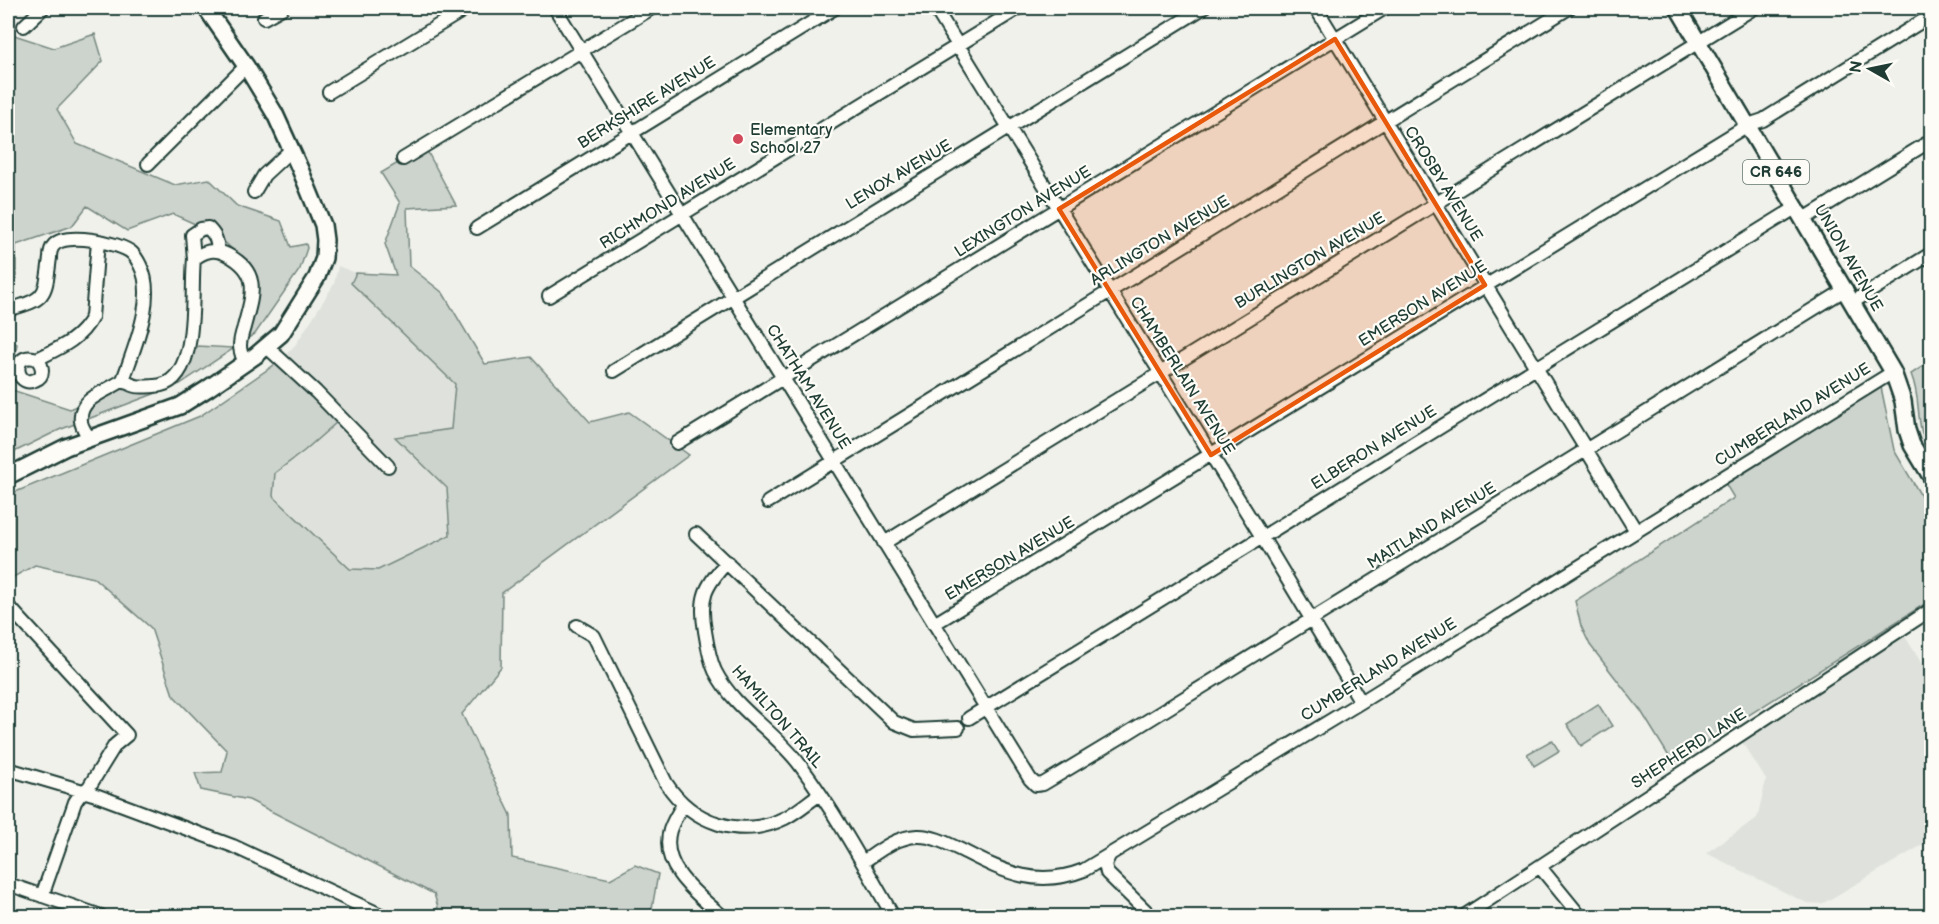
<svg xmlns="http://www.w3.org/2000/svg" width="1939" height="924" viewBox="0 0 1939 924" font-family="'Balsamiq Sans',sans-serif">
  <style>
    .built { fill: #dfe2dc }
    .green { fill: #cdd3cd; stroke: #768880; stroke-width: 1.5 }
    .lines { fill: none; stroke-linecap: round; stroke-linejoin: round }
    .minor-casing { stroke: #1f3d34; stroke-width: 16 }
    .major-casing { stroke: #1f3d34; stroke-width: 20 }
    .minor { stroke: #fdfcf7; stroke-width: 12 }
    .major { stroke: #fdfcf7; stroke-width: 15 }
    .marked { fill: #e8590c; fill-opacity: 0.2; stroke: #e8590c; stroke-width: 4.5; stroke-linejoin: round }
    .poi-dot { fill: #d1495b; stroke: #fdfcf7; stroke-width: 2 }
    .labels { text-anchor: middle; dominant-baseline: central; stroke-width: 4.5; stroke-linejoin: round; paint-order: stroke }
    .shield { fill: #fdfcf7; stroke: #62766e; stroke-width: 1.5 }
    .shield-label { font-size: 15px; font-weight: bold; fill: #1f3d34 }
    .street-label { font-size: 16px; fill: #1f3d34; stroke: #fdfcf7 }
    .poi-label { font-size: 16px; fill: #1f3d34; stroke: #fdfcf7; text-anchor: start }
  </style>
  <rect width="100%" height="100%" fill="#f0f1eb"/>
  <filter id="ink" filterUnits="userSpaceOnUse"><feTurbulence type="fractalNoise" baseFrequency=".0167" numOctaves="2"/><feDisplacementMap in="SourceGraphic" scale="12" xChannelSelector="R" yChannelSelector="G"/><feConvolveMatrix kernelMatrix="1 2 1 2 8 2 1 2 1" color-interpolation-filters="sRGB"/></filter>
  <g filter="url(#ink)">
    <path class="built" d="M338,266L356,273L351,283L455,384L451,429L396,438L448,488L450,535L378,570L350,569L273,496L274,473L304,451L345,415L282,359L296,344L334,284Z
      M1896,622L1931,678V840L1822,904L1807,903L1796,898L1706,853L1757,818L1766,780L1742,742L1835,662Z"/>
    <path class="green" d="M8,33L54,48L95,34L103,61L57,109L77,144L175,185L209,179L237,206L281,221L291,247L306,244L307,248L300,269L255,334L240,343L251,287L235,252L215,233L173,214L127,231L87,206L72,226L16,245V279H8Z
      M425,147L456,205L407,208L409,266L443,293L485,364L531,357L590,422L629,412L689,455L502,593L501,667L462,714L511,815L512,858L610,879L635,865L658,874L652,909L636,916H433L438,907L434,894L249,800L201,790L195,773L222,772L227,751L173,695L151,628L94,578L35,565L8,580V495L200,416L280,361L345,415L304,451L275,473L273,496L350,569L378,570L450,535L447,488L395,437L451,429L455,384L351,283L356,273L396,275L385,244L400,203L381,173Z
      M8,340L17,344L9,389L70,409L118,385L167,381L198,346L234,348L180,384L59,430L8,455Z
      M1931,361V453C1913,425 1923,403 1911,374Z
      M1880,382L1894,450L1931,513V600L1673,763L1641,711L1590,645L1581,626L1575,601L1734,498L1722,478Z
      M1598,704L1612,726L1581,746L1567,724Z
      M1552,740L1559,751L1534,766L1527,754Z"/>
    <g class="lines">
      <g class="minor-casing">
        <path id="minor" d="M555,8L1030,779L1036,785L1043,784L1126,734L1846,289
          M935,8L1262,537L1361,702
          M1316,8L1636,531
          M264,18L282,8
          M24,26L43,8
          M329,92L467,8
          M403,159L652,8
          M148,164L246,66
          M254,192L264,175L291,150
          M1804,219L1932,140
          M477,228L835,8
          M194,259L192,235L201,229L208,228C215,235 217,239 218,250
          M549,296L1019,8
          M1853,302L1932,253
          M10,309C48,299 45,294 50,258C50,254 51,248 54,245C65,232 120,242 132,253C135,256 138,261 140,265C157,297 134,348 123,380C109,391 78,397 81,421C81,426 86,433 89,438
          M267,347L316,392L388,466
          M37,359C43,366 45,376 35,380C15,389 10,350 37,359C59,348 80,340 92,317L98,241
          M614,371L1203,8
          M123,380C135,388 140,387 154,386C202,385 190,290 194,259C205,250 215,248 228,255C262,273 252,296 244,327C242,333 240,339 240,346C240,352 243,358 245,364
          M677,443L1385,8
          M768,502L1569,8
          M696,534L894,722L914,730L958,728
          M884,543L1754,8
          M727,562C705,586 699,598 705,631C707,644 709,658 715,671C734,709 775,731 800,765C835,812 864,865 893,916
          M12,610L127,735L115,745L89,787L79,796L75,802L42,896
          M934,624L1748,125L1763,120L1932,15
          M577,626L594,636L666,783C692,823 740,840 785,818C797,812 808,802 820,794
          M969,718L1797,207
          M8,769L93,794L233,846L383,916
          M683,805C678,813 673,821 670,830C659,867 698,895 722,916
          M1109,856L1105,864L1107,873L1151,916
          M863,862C879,851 896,837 917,836C933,835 950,845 965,852C1006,873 1038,888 1084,870L1361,702L1893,372
          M1540,867L1580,916
          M8,884L101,916
          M1464,916L1932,609"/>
      </g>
      <g class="major-casing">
        <path id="major" d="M1678,8L1893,372L1903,401L1907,430L1912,445L1932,478
          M8,476L66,447L180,406L207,389L255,356L281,334L317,277L324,258L325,240L323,225L300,169L275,114L246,66L206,8"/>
      </g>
      <use href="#minor" class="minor"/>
      <use href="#major" class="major"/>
    </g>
  </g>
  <path class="marked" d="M1335,39L1485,285L1211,455L1059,209Z"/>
  <circle class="poi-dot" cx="738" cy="139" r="6"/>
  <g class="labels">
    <rect class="shield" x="1743" y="160" width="66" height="24" rx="4.5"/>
    <g class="shield-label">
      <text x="1776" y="172">CR 646</text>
    </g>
    <g class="street-label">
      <text transform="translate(647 103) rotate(-32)">BERKSHIRE AVENUE</text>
      <text transform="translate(899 175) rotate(-31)">LENOX AVENUE</text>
      <text transform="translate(1443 184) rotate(58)">CROSBY AVENUE</text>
      <text transform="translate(668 204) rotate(-32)">RICHMOND AVENUE</text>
      <text transform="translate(1023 212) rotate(-32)">LEXINGTON AVENUE</text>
      <text transform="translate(1160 241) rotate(-31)">ARLINGTON AVENUE</text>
      <text transform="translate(1848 258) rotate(60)">UNION AVENUE</text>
      <text transform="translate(1310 261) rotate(-31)">BURLINGTON AVENUE</text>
      <text transform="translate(1423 304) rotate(-32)">EMERSON AVENUE</text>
      <text transform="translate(1182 376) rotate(58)">CHAMBERLAIN AVENUE</text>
      <text transform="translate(808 387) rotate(58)">CHATHAM AVENUE</text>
      <text transform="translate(1793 415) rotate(-32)">CUMBERLAND AVENUE</text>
      <text transform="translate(1374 448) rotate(-32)">ELBERON AVENUE</text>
      <text transform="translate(1432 526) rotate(-32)">MAITLAND AVENUE</text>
      <text transform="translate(1010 559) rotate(-31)">EMERSON AVENUE</text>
      <text transform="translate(1379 670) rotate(-32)">CUMBERLAND AVENUE</text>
      <text transform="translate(777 717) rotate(49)">HAMILTON TRAIL</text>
      <text transform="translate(1689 749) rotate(-33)">SHEPHERD LANE</text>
    </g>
    <g class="poi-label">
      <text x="750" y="130">Elementary<tspan x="750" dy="18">School 27</tspan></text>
    </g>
  </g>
  <rect width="1939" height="924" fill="none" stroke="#fdfcf7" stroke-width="30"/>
  <rect x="15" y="15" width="1909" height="894" fill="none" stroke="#1f3d34" stroke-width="2" filter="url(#ink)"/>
  <g transform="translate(1870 69) rotate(279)" stroke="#fdfcf7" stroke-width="4.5" paint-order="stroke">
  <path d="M0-4.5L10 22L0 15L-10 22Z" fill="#1f3d34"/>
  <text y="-9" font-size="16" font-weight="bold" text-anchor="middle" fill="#1f3d34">N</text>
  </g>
</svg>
